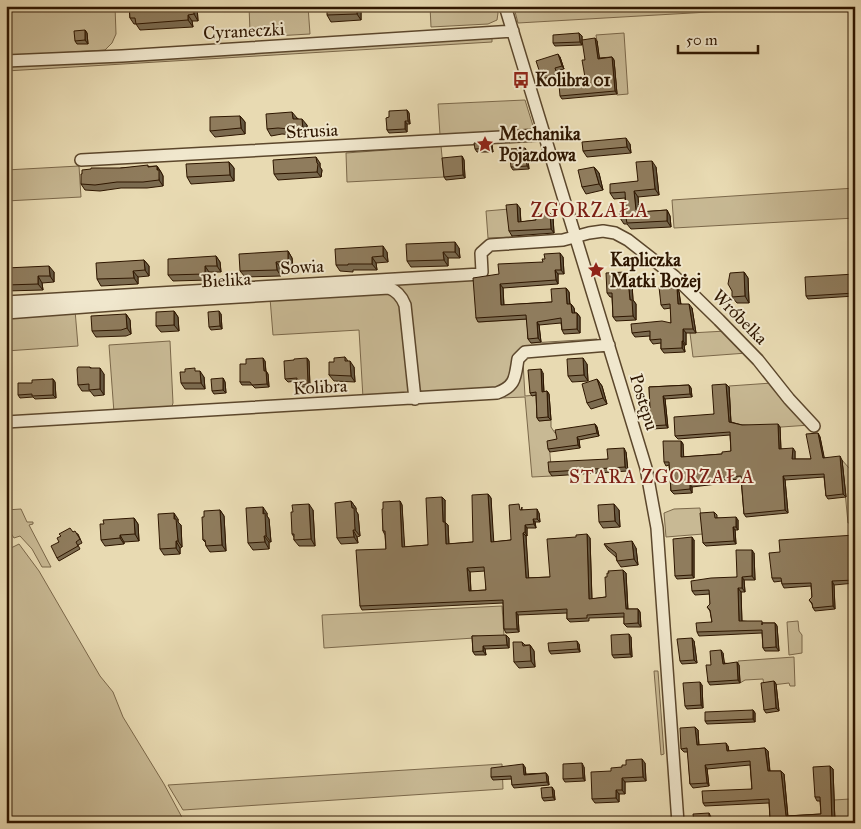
<svg xmlns="http://www.w3.org/2000/svg" width="861" height="829" viewBox="0 0 861 829" font-family="'IM FELL Great Primer',serif">
  <style>
    .green { fill: #c8b994; stroke: #7b684a }
    .lines { fill: none; stroke-linecap: round; stroke-linejoin: round }
    .minor-casing { stroke: #5c472c; stroke-width: 14 }
    .minor { stroke: #f0e7cd; stroke-width: 11 }
    .wall { fill: #7b6b50; stroke: #2e1600; fill-rule: evenodd }
    .shaded-wall { fill: #645741; stroke: #2e1600 }
    .building { fill: #8f7c5d; stroke: #2e1600; fill-rule: evenodd }
    .labels { text-anchor: middle; dominant-baseline: central; stroke-width: 4; stroke-linejoin: round; paint-order: stroke }
    .street-label { font-size: 18px; fill: #2e1600; stroke: #f0e7cd }
    .poi-label { font-size: 18px; font-weight: bold; fill: #2e1600; stroke: #f0e7cd; text-anchor: start }
    .neighbourhood-label { font-size: 19px; letter-spacing: 1px; fill: #7a1f14; stroke: #f0e7cd }
    .quarter-label { font-size: 20px; letter-spacing: 1px; fill: #7a1f14; stroke: #f0e7cd }
  </style>
  <rect width="100%" height="100%" fill="#e8dab2"/>
  <filter id="stains"><feTurbulence type="fractalNoise" baseFrequency=".004" numOctaves="4"/><feColorMatrix values="0 0 0 0 .2 0 0 0 0 .09 0 0 0 0 .02 0 0 0 .5 -.17"/></filter>
  <radialGradient id="worn" r=".72"><stop offset=".6" stop-color="#630" stop-opacity="0"/><stop offset="1" stop-color="#630" stop-opacity=".3"/></radialGradient>
  <path class="green" d="M6,6H115L116,34L112,43L105,50L6,56Z
    M249,6H308L310,34L257,37V31L250,32Z
    M430,6H496L498,13L497,20L488,24L431,27Z
    M543,6H813L518,23L514,8Z
    M624,33L628,94L617,95L614,61L600,62L596,35Z
    M492,38V42L6,71V66Z
    M525,100L534,129L526,131L440,135L438,104Z
    M441,146L444,177L347,182L346,153Z
    M79,166L81,197L6,201V170Z
    M855,188V218L674,228L672,200Z
    M509,209L512,237L488,238L486,211Z
    M469,280H476L479,322L529,319L531,343L597,339L598,341L595,342C576,343 525,340 513,355L511,377L502,387L428,394L421,391L417,386L406,297L393,285Z
    M387,292L395,297L400,303L410,391L408,393L363,398L359,330L273,335L270,298Z
    M75,310L78,346L6,351V315Z
    M726,331L747,353L693,357L690,333Z
    M170,341L173,403L171,409L114,413L109,345Z
    M523,362L525,396L537,395L539,421L551,420V427L555,433H558L559,443L549,444L552,476L532,477L525,397L501,398C522,386 518,384 523,362Z
    M772,383L810,425L753,429L731,425L729,386Z
    M842,460L855,475V522L848,523Z
    M700,508L703,534L666,537L664,513L674,509Z
    M21,509L27,522H33V524L29,525L51,567H42L32,549L20,536L14,538L6,526V510Z
    M6,544L9,549L19,544L39,571L100,676L113,692L123,717L164,784L185,823H6Z
    M502,606L504,636L324,648L322,615Z
    M798,621L799,631L802,635V653L789,655L787,622Z
    M794,657L795,686H790L789,683L764,686L763,679L745,680L740,683L738,661Z
    M654,671H658L664,754L661,755Z
    M502,764L503,789L183,810L168,785Z
    M850,799L851,823H835L834,800Z"/>
  <g class="lines">
    <g class="minor-casing">
      <path id="minor" d="M505,6L646,468L657,528L678,823
        M6,61L122,56L513,31
        M81,160L538,135L544,133
        M6,302L481,274L482,272L481,253L490,245L563,240L589,233L603,231L615,233L628,240L674,276L719,320L758,360L789,399L814,426
        M6,313L138,303L389,288C397,291 402,297 405,305L415,399
        M6,422L497,393C516,386 515,377 518,359L525,352L609,345"/>
    </g>
    <use href="#minor" class="minor"/>
  </g>
  <path class="wall" d="M129,6H197L198,21H192L193,27L140,30L136,24H134L130,18Z
    M361,6V20L331,22L327,15Z
    M85,30L87,33L88,44H77L75,41Z
    M579,33L582,36V45L555,46L553,43Z
    M597,41L599,58L612,57L614,60L617,94L562,99L560,96L586,83L585,60Z
    M560,57L564,69L557,71L559,77L544,82L542,79Z
    M407,110L409,113L410,124H407V132L389,133L387,130L389,117Z
    M240,116L245,122V134L215,137L210,131Z
    M297,118L307,125V136L282,134L271,136L267,129Z
    M630,144L631,153L587,157L583,151Z
    M492,145L493,152H477L475,149Z
    M527,151L529,169L513,170L511,167Z
    M462,156L464,160L465,178L446,180L444,177Z
    M229,162L234,168V181L191,184L187,177Z
    M320,163V167L322,170L321,177L278,180L274,174Z
    M157,166L161,172L163,176V186L147,188H121L100,191L85,190L81,184L121,168Z
    M594,167L599,173L603,190L586,194L582,187Z
    M656,167L659,195L638,197L639,210L641,212L667,210L670,216L671,227L631,229L627,224H624L620,218L626,209L625,198L614,199L610,193L638,181Z
    M520,208L521,222L536,220L550,213L553,217L554,233L512,236L509,231Z
    M459,248L460,258H448V266L411,267L407,261Z
    M288,251L292,258L293,268H281V276L245,277L240,271Z
    M387,252L388,262L376,263L377,270H353V272L340,271L336,265Z
    M216,256L220,262L221,272H209V280L173,281L168,275Z
    M563,257L564,274H558V284L503,288L504,305L552,302L566,288L569,292L570,304H571L574,308L575,313H577L580,317V333L564,334L562,330L561,323L539,325L541,342L531,343L528,339L527,319L478,322L476,318L499,274Z
    M144,260L149,266V276L138,277V284L101,286L97,279Z
    M6,268L54,272V282L42,283L43,290L6,291Z
    M744,272L748,278L749,303H737L732,297Z
    M855,274V296L808,299L806,296Z
    M628,277V279L632,284L633,300L636,304V320L616,321L613,317L612,297H610L607,293Z
    M677,288L679,292L681,304L692,308L696,333H686V345H684L685,352L664,353L661,349V343L653,344L650,340V336L635,337L632,333L671,323V308L664,309L661,305Z
    M174,311L178,317L179,331L161,332L156,326Z
    M126,314L130,320L131,334L126,336L96,337L92,331Z
    M221,314L222,329L211,330L209,327Z
    M345,357L348,361L354,367L355,382L334,381L329,375L334,362Z
    M307,358L309,361L310,387H300L297,384V381L288,382L285,379Z
    M265,361L266,371L268,374L269,387L255,388L252,385H242L240,382L246,364Z
    M587,364L588,381L572,382L568,376Z
    M90,367L91,368L104,374V395L94,396L90,391H82L78,385Z
    M197,371L204,377L205,389H185L181,383Z
    M543,373L544,392L547,391L549,394L551,420L539,421L537,418L536,395L532,396L530,393Z
    M223,378L225,382L226,393L214,394L212,391Z
    M53,379L55,382L56,398L35,399L33,397L20,398L18,395L32,383Z
    M597,379L602,386L607,404L591,409L587,403Z
    M689,385L691,388L692,397L665,399L668,428L652,429L650,426V408L649,387Z
    M729,387L731,422L742,425L780,427L781,449L795,451V459H811L818,433L820,437L824,458L842,460L846,497L828,499L826,496L824,477L785,480L788,513L746,517L744,514L741,479L716,481L717,484L692,487V493L674,494L671,491L669,465L666,466L664,462L681,441L683,444V457L722,454L731,451L730,435L678,439L675,436L714,414Z
    M595,424L597,427L599,436L579,440L580,448L550,452L548,449L557,439Z
    M626,452L628,471L552,476L549,472L608,459Z
    M488,494L491,498L493,542L511,540L522,507V510L539,513L540,522H535L536,528H527V536H526L528,578L550,577L590,538L592,599L606,597L626,573L628,609H638L640,612L641,627H627L624,624V617L589,618V621L570,622L567,619V613L518,615L519,632L506,633L504,629L503,603L362,610L360,606L386,549L385,535L383,531V509L400,501L402,505L404,547L428,545L445,500V522L448,525L449,544L473,542ZM485,571L486,590L471,591L470,572Z
    M351,501L356,508V511L358,514L360,536L357,537L358,543L341,544L337,538Z
    M220,510L224,516L226,551L210,552L206,546V543L203,540L204,517Z
    M313,510L315,546H299L294,540V537L292,534Z
    M619,510L620,527L603,528L599,522Z
    M714,512L717,515V518L738,520V530H735L736,544L706,546L703,543Z
    M267,513V516L269,519L271,542H269V549L253,550L248,543Z
    M134,518L138,524L139,541L124,542V544L105,546L101,540Z
    M178,519V522L181,525L182,547L180,548V554L164,555L160,549Z
    M73,532L78,534L82,543L78,545L80,549L59,561L57,558L59,542L61,536Z
    M855,535V583L834,585L835,609L815,611L813,608L812,604L809,600L812,597L811,586L784,588L782,584V581L774,582L772,578L780,552Z
    M694,540V578L677,579L675,576Z
    M604,544L636,548L638,565L621,567L617,561L616,557L608,550Z
    M754,553L755,580H744L745,592H741L742,621L764,623H775L777,626L779,651H765L763,648L762,633L699,636L697,632L712,622L710,611L707,607L710,604V594L695,595L692,591L737,577Z
    M472,636L509,638V648L485,649L486,655H475L473,652Z
    M631,637L632,657L614,658L612,655Z
    M694,641L697,663L682,664L680,661Z
    M522,642L525,645H530L534,651L535,667L519,668L514,662Z
    M579,644L580,652L551,654L549,651Z
    M723,653L724,663L739,665L740,683L710,685L708,682L711,665Z
    M774,681L776,684L779,711L766,713L764,710Z
    M702,685L703,708L687,709L685,706Z
    M753,710L755,713V722L707,724L705,721Z
    M698,730L699,745L728,746L729,751L765,748L768,751L770,771H781L784,774L788,816L821,814L820,801H817L815,797L830,766L833,769L835,823H694L711,817L712,821L770,818L769,803L705,806L703,803L752,789L750,765L707,769L709,786L693,788L690,784L688,752H684L681,749Z
    M645,763L646,781L625,782V794H619V802L595,803L592,799L611,771L622,767Z
    M525,767L526,774L546,773L548,776L549,785L514,788L512,785V779L493,780L491,777Z
    M584,767L585,781L565,782L563,779Z
    M554,790L555,800L544,801L542,798Z"/>
  <path class="shaded-wall" d="M193,6H197L198,21L194,14Z
    M357,6H361V20L357,14Z
    M188,15L192,21L193,27L188,20Z
    M85,30L87,33L88,44L85,40Z
    M579,33L582,36V45L580,42Z
    M595,38L597,41L600,62L598,59Z
    M558,54L560,57L564,69L562,66Z
    M612,57L614,60L617,94L615,91Z
    M407,110L409,113L410,124L408,121Z
    M292,112L297,118V125L293,119Z
    M240,116L245,122V134L241,128Z
    M302,119L307,125V136L303,130Z
    M405,121L407,124V132L405,129Z
    M626,138L630,144L631,153L627,147Z
    M490,142L492,145L493,152L491,148Z
    M525,148L527,151L529,169L527,166Z
    M462,156L464,160L465,178L463,175Z
    M316,157L320,163V167L322,170L321,177L317,172Z
    M652,161L656,167L659,195L655,189Z
    M229,162L234,168V181L230,175Z
    M157,166L161,172L163,176V186L159,180Z
    M594,167L599,173L603,190L599,184Z
    M634,191L638,197L639,210L643,215L636,210Z
    M517,204L520,208L521,226L518,222Z
    M667,210L670,216L671,227L667,221Z
    M550,213L553,217L554,233L551,229Z
    M455,242L459,248L460,258L455,252Z
    M383,246L387,252L388,262L383,256Z
    M288,251L292,258L293,268L288,261Z
    M443,252L448,258V266L444,260Z
    M560,253L563,257L564,274L561,270Z
    M216,256L220,262L221,272L217,266Z
    M372,257L376,263L377,270L372,264Z
    M144,260L149,266V276L145,270Z
    M276,262L281,268V276L277,270Z
    M49,266L54,272V282L50,276Z
    M205,266L209,272V280L205,274Z
    M555,270L558,274V284L556,280Z
    M133,271L138,277V284L134,278Z
    M625,272L628,277V284L625,280Z
    M744,272L748,278L749,303L745,296Z
    M38,276L42,283L43,290L38,284Z
    M628,279L632,284L633,300L636,304V320L633,316L630,300Z
    M500,284L503,288L504,309L501,305Z
    M566,288L569,292L570,308L567,304Z
    M677,288L679,292L681,308L678,304Z
    M571,304L574,308L575,317L572,313Z
    M689,304L692,308L696,333L693,329Z
    M174,311L178,317L179,331L174,325Z
    M219,311L221,314L222,329L220,326Z
    M577,313L580,317V333L577,329Z
    M126,314L130,320L131,334L127,328Z
    M537,322L539,325L541,342L538,338Z
    M683,329L686,333V345L683,341Z
    M682,341L684,345L685,352L682,348Z
    M263,358L265,361L266,374L264,371Z
    M307,358L309,361L310,387L308,384Z
    M583,358L587,364L588,381L584,375Z
    M350,361L354,367L355,382L351,376Z
    M100,368L104,374V395L100,389Z
    M541,369L543,373L544,395L542,392Z
    M200,371L204,377L205,389L201,383Z
    M266,371L268,374L269,387L267,384Z
    M223,378L225,382L226,393L223,390Z
    M53,379L55,382L56,398L53,395Z
    M597,379L602,386L607,404L603,398Z
    M726,384L729,387L731,425L729,422Z
    M689,385L691,388L692,397L690,394Z
    M547,391L549,394L551,420L548,417Z
    M663,396L665,399L668,428L666,425Z
    M595,424L597,427L599,436L597,433Z
    M778,424L780,427L781,452L779,449Z
    M818,433L820,437L825,461L823,458Z
    M577,437L579,440L580,448L578,445Z
    M681,441L683,444L684,461L681,457Z
    M624,448L626,452L628,471L625,467Z
    M793,448L795,451V462L792,459Z
    M840,456L842,460L846,497L843,494Z
    M783,476L785,480L788,513L785,510Z
    M690,484L692,487V493L690,489Z
    M488,494L491,498L494,545L491,542Z
    M442,497L445,500V525L443,522Z
    M351,501L356,508V511L358,514L360,536L355,530Z
    M400,501L402,505L405,551L402,547Z
    M309,504L313,510L315,546L311,539Z
    M614,504L619,510L620,527L615,521Z
    M263,507L267,513V516L269,519L271,542L266,536Z
    M537,509L539,513L540,522L537,519Z
    M220,510L224,516L226,551L222,545Z
    M174,513L178,519V522L181,525L182,547L178,541Z
    M736,517L738,520V530L736,527Z
    M134,518L138,524L139,541L135,534Z
    M533,519L535,522L536,528L534,524Z
    M445,522L448,525L449,547L446,544Z
    M525,525L527,528V536L525,532Z
    M733,527L735,530L736,544L734,541Z
    M353,530L357,537L358,543L354,537Z
    M523,533L526,536L529,582L526,578Z
    M587,534L590,538L592,602L589,599Z
    M120,535L124,542V544L120,538Z
    M264,536L269,542V549L265,542Z
    M692,537L694,540V578L692,575Z
    M176,541L180,548V554L176,548Z
    M632,541L636,548L638,565L634,559Z
    M752,550L754,553L755,580L752,576Z
    M467,568L470,572L471,595L469,591Z
    M623,570L626,573L628,613L626,609Z
    M742,577L744,580L745,592L742,588Z
    M832,581L834,585L835,609L833,606Z
    M738,588L741,592L742,625L739,621Z
    M638,609L640,612L641,627L638,623Z
    M516,612L518,615L519,632L517,629Z
    M775,623L777,626L779,651L776,647Z
    M629,634L631,637L632,657L630,654Z
    M506,635L509,638V648L507,645Z
    M692,638L694,641L697,663L694,660Z
    M577,641L579,644L580,652L578,649Z
    M530,645L534,651L535,667L531,661Z
    M483,646L485,649L486,655L483,651Z
    M721,650L723,653L725,667L723,664Z
    M737,662L739,665L740,683L738,680Z
    M774,681L776,684L779,711L776,708Z
    M700,682L702,685L703,708L701,705Z
    M753,710L755,713V722L753,719Z
    M695,727L698,730L699,748L697,745Z
    M726,743L728,746L729,754L727,751Z
    M765,748L768,751L770,774L768,771Z
    M642,759L645,763L646,781L643,777Z
    M582,763L584,767L585,781L583,778Z
    M523,764L525,767L526,778L524,775Z
    M705,765L707,769L709,786L707,783Z
    M830,766L833,769L835,823H832Z
    M781,771L784,774L788,819L786,816Z
    M546,773L548,776L549,785L547,782Z
    M622,778L625,782V794L622,790Z
    M552,787L554,790L555,800L553,797Z
    M616,790L619,794V802L616,798Z
    M709,813L711,817L712,823L709,822Z"/>
  <path class="building" d="M129,6H193L194,14L188,15V20L136,24L135,18H130Z
    M327,6H357V14L327,15Z
    M85,30V40L75,41L74,31Z
    M579,33L580,42L553,43V35Z
    M595,38L598,59L612,57L615,91L560,96L559,85L586,83L582,60H585L582,40Z
    M558,54L562,66L555,68L557,74L542,79L536,61Z
    M407,110L408,121H405V129L387,130L386,118L389,117V111Z
    M292,112L293,119H302L303,130L278,128L267,129L266,114Z
    M240,116L241,128L210,131V117Z
    M626,138L627,147L583,151L582,142Z
    M490,142L491,148L475,149L474,143Z
    M525,148L527,166L511,167L509,149Z
    M462,156L463,175L444,177L442,158Z
    M316,157L317,163L318,164L317,172L274,174L273,160Z
    M652,161L655,189L634,191L636,210L639,209V212L667,210V221L627,223L626,218H620L619,210L626,209L625,192L610,193V184L638,181L636,162Z
    M229,162L230,175L187,177L186,164Z
    M148,165V167L157,166V170H159V180L143,182H117L95,185L81,184V174H82V170L91,169V168H121Z
    M594,167L599,184L582,187L578,170Z
    M517,204L518,222L536,220L535,214L550,213L551,229L509,231L506,205Z
    M455,242V252H443L444,260L407,261L406,244Z
    M383,246V256L372,257V264H348V265H336L335,249Z
    M288,251V261L276,262L277,270L240,271L239,254Z
    M560,253L561,270H555L556,280L500,284L501,305L552,302L551,289L566,288L567,304H571L572,313H577V329L562,330L561,318L537,322L538,338L528,339L526,315L476,318L473,278L499,274L498,264L543,262L542,259H545L544,254Z
    M216,256L217,266H205V274L168,275V259Z
    M144,260L145,270L133,271L134,278L97,279L96,263Z
    M49,266L50,276H38V284L6,285V268Z
    M625,272V280L628,279L630,300H632L633,316L613,317L612,293H607L606,273Z
    M744,272L745,296L732,297V291L728,284L730,273Z
    M855,274V293L806,296L805,277Z
    M674,286L677,288L678,304H689L693,329H683V341H682V348L661,349V339L650,340V331L632,333L631,324L662,321L671,323L670,304L661,305L659,287Z
    M174,311V325L156,326V312Z
    M219,311L220,326L209,327L208,312Z
    M126,314L127,328L121,330L92,331L91,316Z
    M345,357V361H350L351,376L329,375V362H334V358Z
    M263,358L264,371H266L267,384L252,385L250,382H240V364H246V359Z
    M307,358L308,384H297V378L285,379L284,361L294,360V359Z
    M583,358L584,375L568,376L567,359Z
    M78,367H90V368H100V389L89,390V384L78,385L77,369Z
    M195,368V371H200L201,383H181L180,372H185V369Z
    M541,369L542,392L547,391L548,417L537,418L536,392L530,393L528,370Z
    M223,378V390L212,391L211,379Z
    M53,379V395L32,396V394L18,395V383H32V380Z
    M597,379L603,398L587,403L582,384Z
    M726,384L729,422L742,425L778,424L779,449L793,448L792,459H811L806,434L818,433L823,458L840,456L843,494L826,496L824,474L783,476L785,510L744,514L741,476L714,478L715,481L690,484V489L671,491L669,462H664L663,441H681V457L722,454V452L731,451L730,432L675,436L674,417L714,414L712,385Z
    M689,385L690,394L663,396L666,425L650,426L648,408H650L649,387Z
    M595,424L597,433L577,437L578,445L548,449L547,441L557,439L555,430Z
    M624,448L625,467L549,472L548,462L608,459L607,449Z
    M488,494L491,542L511,540L509,505L519,504L520,510L537,509V519H533L534,524L525,525V532L523,533L526,578L550,577L547,539L576,537V535L587,534L589,599L606,597L605,577H607V573H609L608,571L623,570L626,609H638V623L624,624V613L587,615V618L567,619V609L516,612L517,629H504L503,600L360,606L356,550L386,549L385,531H383L382,509H383V502L400,501L402,547L428,545L426,498L442,497L443,522H445L446,544L473,542L472,495ZM484,567L486,590L469,591L467,568Z
    M351,501L352,508H354L355,530H353L354,537L337,538L335,503Z
    M309,504L311,539L294,540V534H292L291,512H293L292,505Z
    M614,504L615,521L599,522L598,505Z
    M263,507V514L265,513L266,536H264L265,542L248,543L246,508Z
    M220,510L222,545L206,546L205,540H203L202,517H204V511Z
    M714,512L715,518L736,517V527H733L734,541L703,543L700,513Z
    M174,513V519H176L178,541H176V548L160,549L158,514Z
    M134,518L135,534L120,535V538L101,540L100,524H104L103,520Z
    M70,528L73,532L75,531L80,539L76,542L78,546L57,558L51,546L59,542L57,538L61,536L59,534Z
    M855,535V580L832,581L833,606L813,608L812,603L809,600L812,597L811,583L782,584L781,578H772L769,553L780,552L779,540Z
    M692,537V575L675,576L673,539Z
    M632,541L634,559L617,561L616,553L604,544Z
    M736,550H752V576L742,577V588H738L739,621H762V625V623H775L776,647L763,648L762,630L697,632L696,623L712,622L710,610L707,607L710,604L709,590L692,591L691,581L711,578L737,577Z
    M629,634L630,654L612,655L611,635Z
    M506,635L507,645L483,646V651L473,652L472,636Z
    M692,638L694,660L680,661L677,639Z
    M577,641L578,649L549,651L548,643Z
    M513,642H522L523,646L530,645L531,661L514,662Z
    M721,650L723,664L737,662L738,680L708,682L706,665H711L710,651Z
    M774,681L776,708L764,710L761,683Z
    M700,682L701,705L685,706L683,683Z
    M753,710V719L705,721V712Z
    M695,727L697,745L726,743L727,751L765,748L768,771H781L786,816L821,814L820,797H815L813,767L830,766L832,823H694L693,814L709,813V822L770,818L769,799L703,803L702,791L752,789L750,761L705,765L707,783L690,784L687,748L681,749L680,728Z
    M642,759L643,777L622,778V790H616V798L592,799L591,772L611,771V768L622,767V765H626V760Z
    M582,763L583,778L563,779V764Z
    M523,764L524,775L546,773L547,782L512,785L511,776L491,777V768Z
    M552,787L553,797L542,798L541,788Z"/>
  <defs>
    <g id="bus-bare" transform="scale(1.35)"><path d="M-5-6H5V4H4V6H2V4H-2V6H-4V4H-5ZM-3.5-4V0h7V-4ZM-3.5 1.2v1.5H-2V1.2ZM2 1.2v1.5H3.5V1.2Z" fill="#8f2418" stroke="#f0e7cd" stroke-width="2.5" paint-order="stroke"/></g>
    <g id="sight-bare" transform="scale(1.35)"><path d="M0-6L1.8-2.2L6-1.7L2.9 1.2L3.7 5.4L0 3.3L-3.7 5.4L-2.9 1.2L-6-1.7L-1.8-2.2Z" fill="#8f2418" stroke="#f0e7cd" stroke-width="2.5" paint-order="stroke"/></g>
  </defs>
  <g fill-rule="evenodd">
    <use href="#bus-bare" x="521" y="80"/>
    <use href="#sight-bare" x="485" y="144"/>
    <use href="#sight-bare" x="596" y="270"/>
  </g>
  <g class="labels">
    <g class="street-label">
      <text transform="translate(244 31) rotate(-3)">Cyraneczki</text>
      <text transform="translate(312 131) rotate(-3)">Strusia</text>
      <text transform="translate(302 267) rotate(-3)">Sowia</text>
      <text transform="translate(226 280) rotate(-3)">Bielika</text>
      <text transform="translate(740 317) rotate(45)">Wróbelka</text>
      <text transform="translate(320 387) rotate(-3)">Kolibra</text>
      <text transform="translate(644 402) rotate(73)">Postępu</text>
    </g>
    <g class="poi-label">
      <text x="535" y="80">Kolibra 01</text>
      <text x="499" y="134">Mechanika<tspan x="499" dy="21">Pojazdowa</tspan></text>
      <text x="610" y="260">Kapliczka<tspan x="610" dy="21">Matki Bożej</tspan></text>
    </g>
    <g class="neighbourhood-label">
      <text x="662" y="476">STARA ZGORZAŁA</text>
    </g>
    <g class="quarter-label">
      <text x="590" y="210">ZGORZAŁA</text>
    </g>
  </g>
  <rect width="861" height="829" fill="none" stroke="#e8dab2" stroke-width="25"/>
  <rect x="8" y="8" width="846" height="814" fill="none" stroke="#2e1600" stroke-width="2.5"/>
  <rect x="12" y="12" width="836" height="804" fill="none" stroke="#2e1600"/>
  <path d="M678 45v8h80v-8" fill="none" stroke="#2e1600" stroke-width="2.5"/>
  <text x="686" y="45" font-size="15" fill="#2e1600" stroke="#f0e7cd" stroke-width="4" paint-order="stroke">50 m</text>
  <rect width="100%" height="100%" filter="url(#stains)"/>
  <rect width="100%" height="100%" fill="url(#worn)"/>
</svg>
